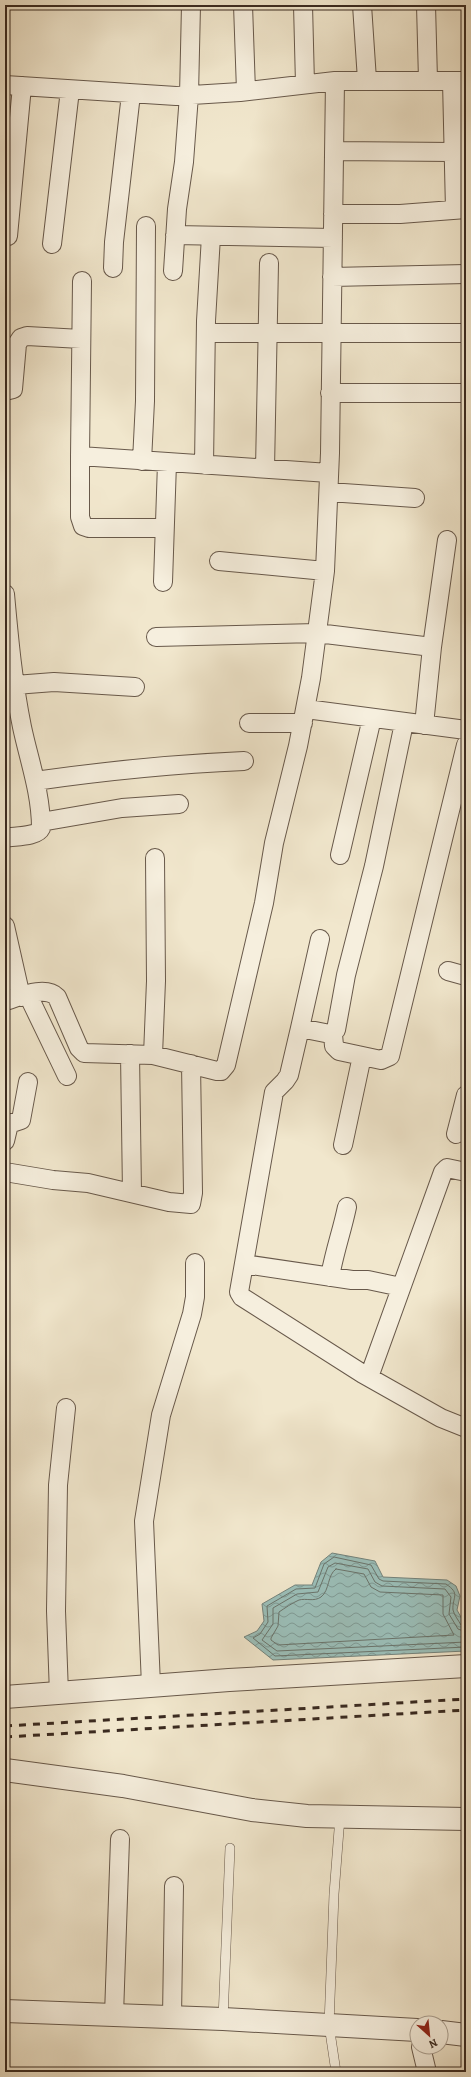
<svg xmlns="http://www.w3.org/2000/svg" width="471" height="2077" viewBox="0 0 471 2077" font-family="Alegreya,serif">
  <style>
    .water { fill: url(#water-waves); stroke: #74837c }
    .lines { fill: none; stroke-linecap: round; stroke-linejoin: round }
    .shore { stroke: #6a746c; stroke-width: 1 }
    .service-casing { stroke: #68594b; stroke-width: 10 }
    .minor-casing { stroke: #68594b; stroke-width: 20 }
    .tertiary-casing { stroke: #68594b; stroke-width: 24 }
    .service { stroke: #f6efde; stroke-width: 9 }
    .minor { stroke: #f6efde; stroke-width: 18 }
    .tertiary { stroke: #f6efde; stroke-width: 22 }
    .rail { stroke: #3a2a20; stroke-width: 3; stroke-dasharray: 7 7; stroke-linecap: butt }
  </style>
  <defs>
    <pattern id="water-waves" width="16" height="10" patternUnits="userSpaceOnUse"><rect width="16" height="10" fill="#9bbfb9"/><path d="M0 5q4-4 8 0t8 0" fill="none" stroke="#7f9b96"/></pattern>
  </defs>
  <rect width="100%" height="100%" fill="#f1e7cd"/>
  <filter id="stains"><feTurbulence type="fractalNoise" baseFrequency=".005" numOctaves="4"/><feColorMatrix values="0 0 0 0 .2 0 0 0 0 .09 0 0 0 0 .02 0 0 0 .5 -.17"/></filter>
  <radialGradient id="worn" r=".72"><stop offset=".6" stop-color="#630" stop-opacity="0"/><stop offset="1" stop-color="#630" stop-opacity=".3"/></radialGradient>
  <path class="water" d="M332,1553L375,1561L383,1577L447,1580L456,1586L460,1596L457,1610L466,1626V1651L273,1660L244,1637L257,1631L264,1621L262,1604L295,1585H312L321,1562Z"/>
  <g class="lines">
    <path class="shore" d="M336,1569L364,1574L371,1587L380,1592L443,1595V1614L454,1635L278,1645L271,1640V1638L278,1626L279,1612C285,1608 292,1603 299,1600C306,1598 314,1602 321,1597C330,1590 327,1575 336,1569Z
      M466,1627L461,1625C459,1621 454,1615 453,1610C452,1597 461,1594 446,1584L383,1581L379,1579L371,1565L334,1557L324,1564L315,1588L296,1589L267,1606L268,1622L260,1634L253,1638L275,1656L466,1647
      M466,1632L458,1629L449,1614L451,1597L445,1589L382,1586L375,1582L368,1569L335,1563L328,1567L318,1592L297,1594L273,1608V1624L262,1640L277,1651L466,1642"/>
    <g class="service-casing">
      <path id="service" d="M223,2019L230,1848
        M336,2072L329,2025L334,1894L340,1817"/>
    </g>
    <g class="minor-casing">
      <path id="minor" d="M243,5L246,91
        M303,5L305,84
        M362,5L367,80
        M426,5L428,80
        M452,81L455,210
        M5,85L176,96L240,92L335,81H466
        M334,151L454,152
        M333,214H400L466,209
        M175,235L333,238
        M8,236L22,86
        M52,244L70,90
        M113,268L114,242L131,94
        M173,271L177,209L184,162L189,95L191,5
        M332,277L466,274
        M82,281L80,456L329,473
        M206,333H466
        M5,391L13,389L17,344L21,338L27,336L81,339
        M330,393H466
        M80,456V517L83,526L89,528H164
        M142,461L145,401L146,226
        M204,465L206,321L211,236
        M265,469L269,263
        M329,492L415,498
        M219,561L325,571
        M163,582L167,463
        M5,594C9,638 13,683 22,727C29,760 41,793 41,828C37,837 15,836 5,838
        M156,637L317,633L432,647
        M15,685L54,682L135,687
        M306,709L466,730
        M249,723H303
        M404,723L374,866L346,975L336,1030L330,1034L300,1028L289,1075L285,1081L274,1092L239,1292L242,1297L363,1374L441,1418L466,1428
        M424,725L432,647L447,540
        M35,781C105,771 174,764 244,761
        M41,822L122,808L179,804
        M340,855L372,718
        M5,926L21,997
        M448,971L466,976
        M28,995L67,1076
        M5,1001C19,997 45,985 57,997L79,1048L84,1053L153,1055L217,1071H221L226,1065L264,903L274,843L298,746L311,678L325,571L330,453L335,81
        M300,1028L320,939
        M333,1034L334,1046L339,1051L381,1060L390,1056L466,745
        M130,1054L132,1193
        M153,1055L156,981L155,858
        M456,1134L466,1095
        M5,1141L9,1124L21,1120L28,1082
        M343,1145L362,1056
        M5,1172L53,1180L88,1183L169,1202L191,1204L193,1193L191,1064
        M244,1264L352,1280H368L401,1287
        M330,1277C334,1253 342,1231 347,1207
        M369,1377L443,1172L447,1168L466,1172
        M151,1685L144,1521L161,1415L192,1314L195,1297V1263
        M59,1694L56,1611L58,1485L66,1408
        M114,2015L120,1839
        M172,2017L174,1886
        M421,2047L427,2072"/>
    </g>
    <g class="tertiary-casing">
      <path id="tertiary" d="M5,1697L229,1680L466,1666
        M5,1770L123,1786L252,1810L307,1816L466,1819
        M5,2011L223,2019L417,2030
        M441,2032L466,2035"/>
    </g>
    <use href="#service" class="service"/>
    <use href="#minor" class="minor"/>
    <use href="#tertiary" class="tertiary"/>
    <path class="rail" d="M5,1726L466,1699
      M5,1737L466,1710"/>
  </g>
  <rect width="471" height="2077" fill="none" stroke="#f1e7cd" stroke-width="20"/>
  <rect x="6" y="6" width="459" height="2065" fill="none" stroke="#3a2a20" stroke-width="2"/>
  <rect x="10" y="10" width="451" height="2057" fill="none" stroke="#3a2a20"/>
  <g transform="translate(429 2035) rotate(153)"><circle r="19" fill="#f6efde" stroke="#aba092"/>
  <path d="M0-3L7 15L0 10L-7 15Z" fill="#8f2418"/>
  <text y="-6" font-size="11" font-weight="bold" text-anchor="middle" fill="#3a2a20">N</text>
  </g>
  <rect width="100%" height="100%" filter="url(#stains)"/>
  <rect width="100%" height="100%" fill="url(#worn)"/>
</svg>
